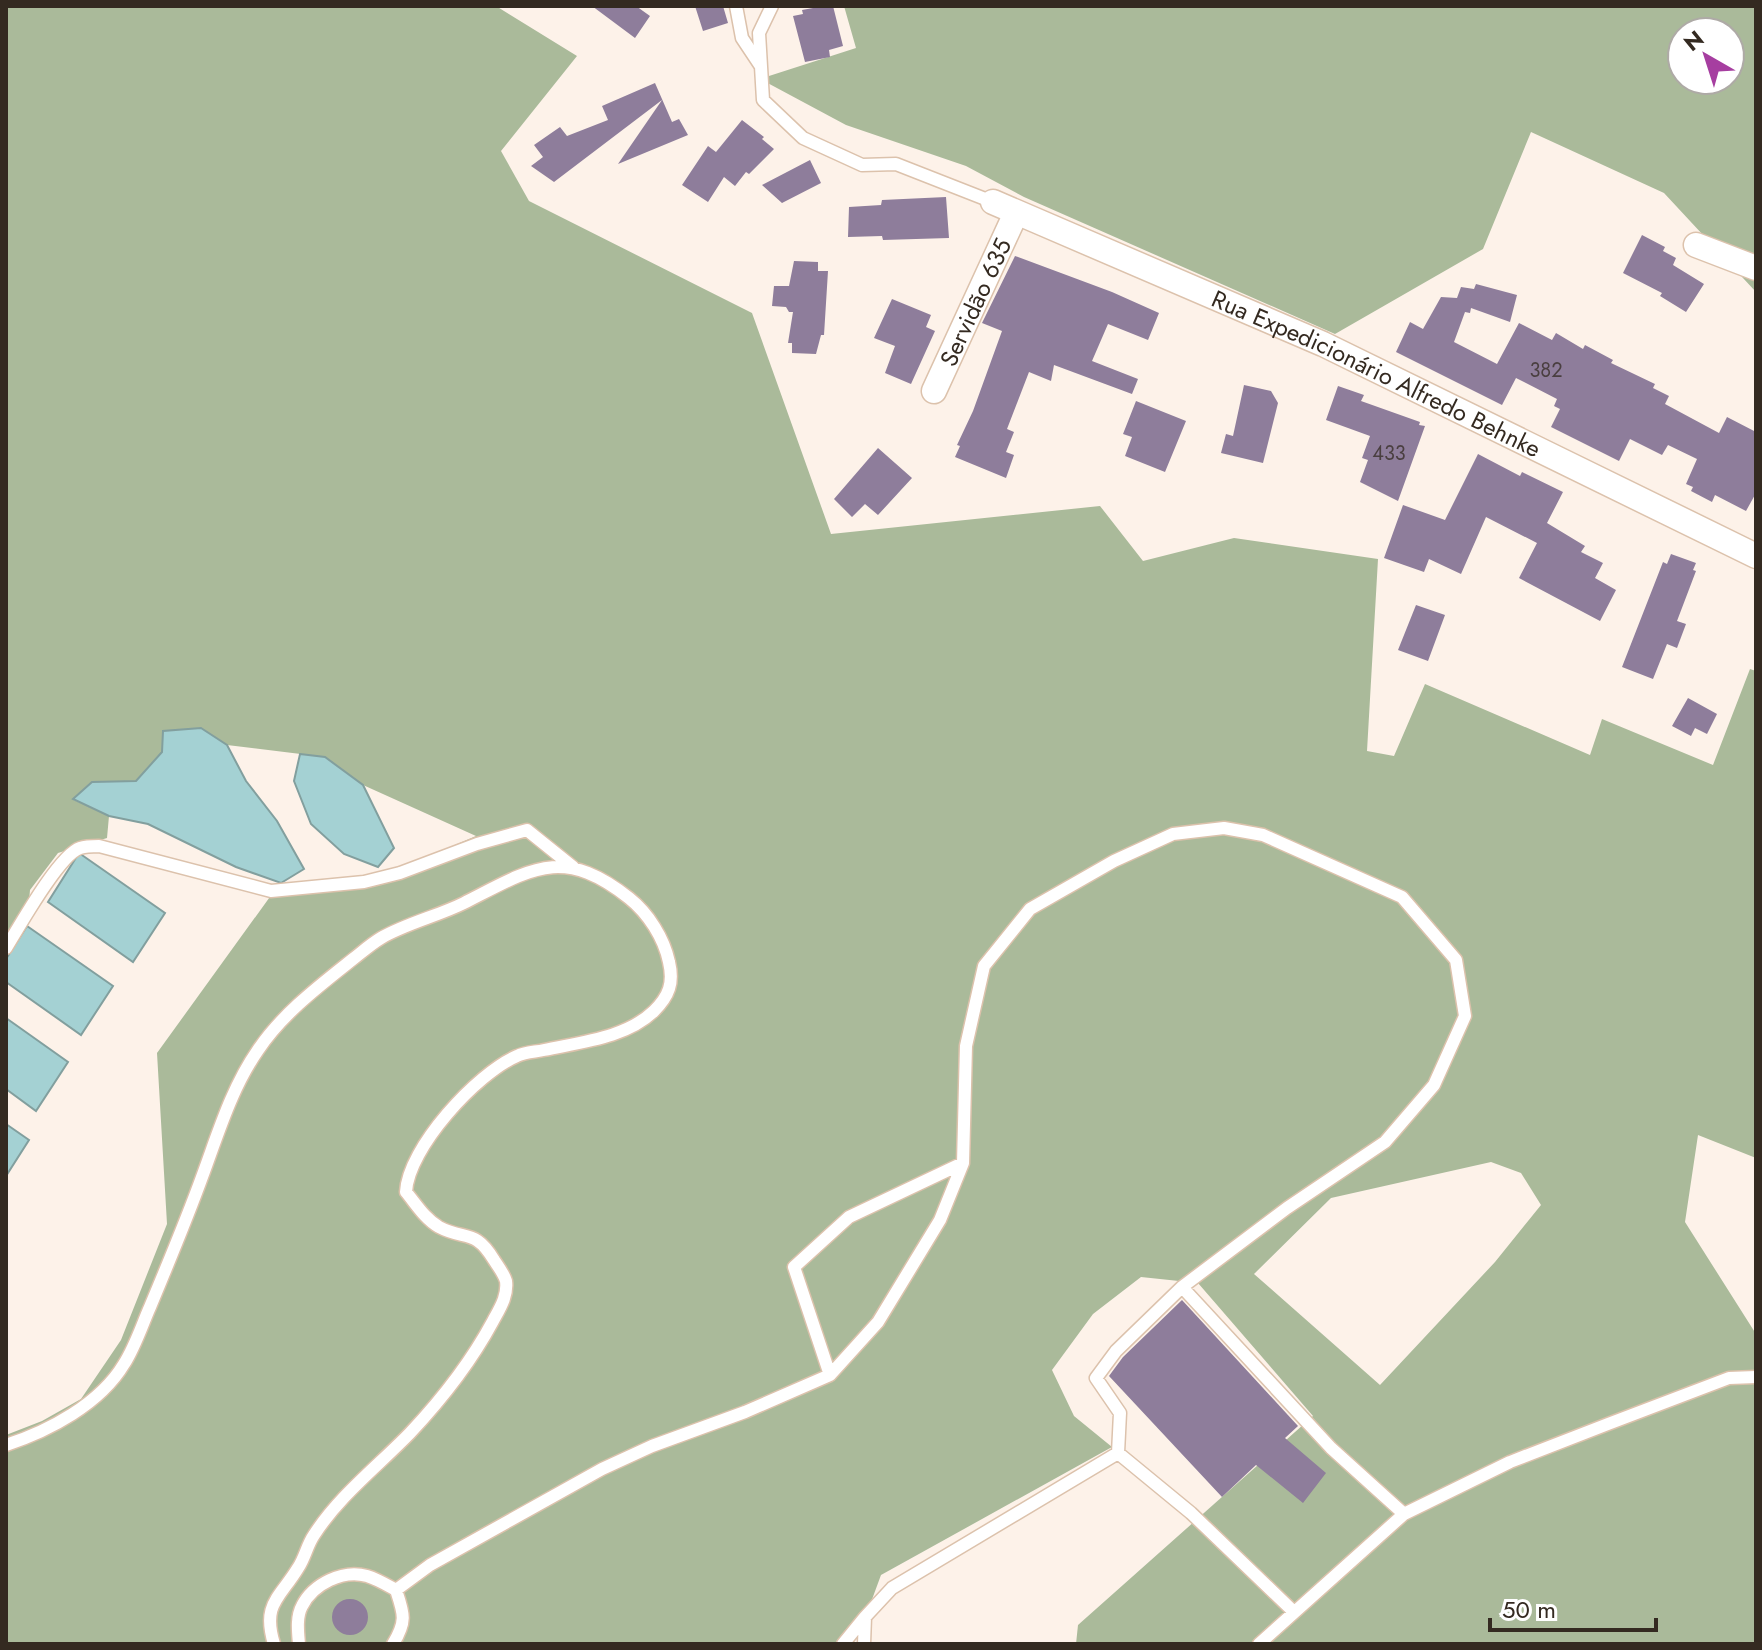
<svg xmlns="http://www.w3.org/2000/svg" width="1762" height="1650" viewBox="0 0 1762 1650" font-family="Jost,sans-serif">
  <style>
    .forest { fill: #aaba9a; fill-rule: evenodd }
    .water { fill: #a4d1d3; stroke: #829f9e; stroke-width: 2 }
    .building { fill: #8e7d9b }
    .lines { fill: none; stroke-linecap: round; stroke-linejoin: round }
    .lane-casing { stroke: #dcc2ac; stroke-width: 15 }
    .street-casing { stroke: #dcc2ac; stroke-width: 27 }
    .lane { stroke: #fff; stroke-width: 12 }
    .street { stroke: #fff; stroke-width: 24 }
    .labels { text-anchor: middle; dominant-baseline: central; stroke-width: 6; stroke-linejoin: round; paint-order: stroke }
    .number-label { font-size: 20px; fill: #4a3f40 }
    .street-label { font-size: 24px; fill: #342a21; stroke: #fff }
  </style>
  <rect width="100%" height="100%" fill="#fdf2e9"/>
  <path class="forest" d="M6,6H496L577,56L501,151L529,201L752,313L831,534L1100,506L1143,561L1234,538L1378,559L1367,751L1394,756L1425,684L1590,755L1602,719L1713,765L1750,669L1756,671V1158L1698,1135L1685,1222L1756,1334V1644H1076L1078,1625L1313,1416L1198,1283L1141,1277L1093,1314L1052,1370L1074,1416L1112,1447L881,1575L860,1632L849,1644H6V1435L42,1421L81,1399L121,1340L167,1224L157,1053L272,894L380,877L476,836L363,785L325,757L227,745L201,728L163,731L162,752L136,781L92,782L74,800L109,816L107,838L58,853L30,890L28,912L6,944ZM1491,1162L1521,1173L1541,1205L1495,1262L1380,1385L1254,1274L1331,1198Z
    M844,6H1756V292L1664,193L1531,132L1483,249L1335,334L1024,197L966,166L846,125L760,79L856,48ZM1682,32H1730V80H1682Z"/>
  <path class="water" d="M201,728L227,745L246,781L277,821L304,869L281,883L236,867L148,824L109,816L73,799L92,782L136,781L162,752L163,731Z
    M300,754L325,757L363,785L394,848L378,867L344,854L311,824L294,781Z
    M79,853L165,913L133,962L48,902Z
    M27,926L113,986L81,1035L6,982V959Z
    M6,1018L68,1062L36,1111L6,1089Z
    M6,1124L29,1140L6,1176Z"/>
  <path class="building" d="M592,6H636L650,16L635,38Z
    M695,6H723L728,23L703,31Z
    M824,6H833L843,46L829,50L830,57L805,62L793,16L803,14L802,10Z
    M655,83L672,122L679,119L688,135L618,164L662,100L554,182L531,166L543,157L534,145L560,127L567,136L608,120L602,106Z
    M742,120L764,137L762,139L774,149L749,174L746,172L735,186L724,177L708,202L682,185L708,146L716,152Z
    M810,160L821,183L782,203L762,185Z
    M946,197L949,238L883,240L882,236L848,237L849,207L881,205L882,200Z
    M1642,235L1665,247L1663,251L1676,258L1673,265L1704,284L1686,312L1660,296L1662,293L1623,273Z
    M1015,256L1112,292L1159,313L1148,340L1108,324L1092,361L1138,379L1132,394L1054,365L1051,381L1029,372L1007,429L1014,432L1006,452L1014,455L1006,478L955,457L960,446L957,445L973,411L1002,331L982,323Z
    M794,261L818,262V271H828L824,335H821L816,354L792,353V343H788L793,312H789L786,307L772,306L774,286H789Z
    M1476,284L1517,295L1510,322L1471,308L1470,313L1465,312L1454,342L1497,364L1519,323L1552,340L1556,333L1583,349L1585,345L1613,360L1611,363L1655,384L1653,388L1669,396L1665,404L1719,433L1727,417L1756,432V493L1746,511L1715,495L1712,502L1691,491L1693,487L1686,484L1697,459L1668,445L1662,455L1630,439L1619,461L1551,427L1560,409L1554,406L1557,399L1516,378L1502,405L1396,352L1410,322L1423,329L1441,297L1457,298L1461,287L1474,289Z
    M892,299L931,315L926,327L935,331L911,384L885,373L895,346L874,338Z
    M1244,385L1271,391L1278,403L1263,463L1221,453L1226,434L1233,436Z
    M1338,386L1364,395L1361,401L1420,422L1419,425L1425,426L1398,501L1360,482L1368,460L1362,458L1370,436L1326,420Z
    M1136,401L1186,421L1165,472L1125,456L1132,437L1123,434Z
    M878,448L912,478L878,515L865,504L852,517L834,499Z
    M1478,454L1520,476L1522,472L1563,492L1547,523L1585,546L1581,552L1603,563L1595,578L1616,590L1600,621L1519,578L1537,543L1486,517L1461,574L1429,559L1424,572L1384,558L1403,505L1445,520Z
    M1671,554L1696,563L1693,570L1696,571L1677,621L1686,624L1677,648L1667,644L1653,679L1622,667L1663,562L1667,564Z
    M1416,605L1445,615L1428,661L1398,650Z
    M1688,698L1717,714L1707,734L1695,728L1691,736L1672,726Z
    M1182,1300L1298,1426L1285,1438L1326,1473L1303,1503L1256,1465L1222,1497L1109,1376L1123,1357Z
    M332 1617a18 18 0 1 1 36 0a18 18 0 1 1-36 0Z"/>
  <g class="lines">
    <g class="lane-casing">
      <path id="lane" d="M736,6L742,38L760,65
        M772,6L759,33L763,100L803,138L862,165L896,164L993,202
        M6,948C19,927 59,855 80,848C86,846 93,846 99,846L271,891L364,882L400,873L477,844L527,830L573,867
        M1182,1287L1331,1448L1404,1514L1259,1644
        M830,1375L794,1267L849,1217L963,1163
        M6,1445C49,1431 100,1404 124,1364C135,1347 142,1325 150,1307C168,1264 186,1221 202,1177C218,1134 231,1089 258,1050C282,1014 319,986 353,959C362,952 371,944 381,938C407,923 438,916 464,903C531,869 562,845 629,898C648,913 664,938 669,962C674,983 669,996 654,1011C626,1038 581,1042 544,1050C535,1052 525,1052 517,1056C477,1073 408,1148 406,1192C416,1204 425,1219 439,1227C465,1241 475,1228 494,1260C498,1266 504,1274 506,1281C508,1296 500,1308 493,1321C471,1362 442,1399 410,1433C378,1466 339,1496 314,1535C307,1545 305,1558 298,1568C279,1599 262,1604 274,1644
        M1404,1514L1510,1462L1608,1424L1729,1378L1756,1377
        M396,1590L430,1565L602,1469L652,1446L745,1412L830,1375L878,1322L940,1220L963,1163L966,1046L984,966L1030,909L1114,861L1173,834L1224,828L1263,835L1402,897L1456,960L1465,1016L1434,1085L1385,1142L1287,1208L1182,1287L1116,1351L1096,1378L1120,1413L1118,1453
        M299,1644C298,1632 296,1617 302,1606C313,1584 343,1569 367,1576C377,1579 387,1585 396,1590C404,1614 407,1621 393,1644
        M843,1644L865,1617
        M864,1644L865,1617L892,1588L1118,1453L1191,1513L1294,1612"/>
    </g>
    <g class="street-casing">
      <g id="street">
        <path id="s1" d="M993,202L1323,344L1756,556"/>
        <path d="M1696,245L1756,268"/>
        <path id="s2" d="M934,391L1016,213"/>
      </g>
    </g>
    <use href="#lane" class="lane"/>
    <use href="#street" class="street"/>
  </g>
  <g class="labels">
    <g class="number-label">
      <text x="1546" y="370">382</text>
      <text x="1389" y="453">433</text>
    </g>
    <g class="street-label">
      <text stroke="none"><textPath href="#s2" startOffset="98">Servidão 635</textPath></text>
      <text stroke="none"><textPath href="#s1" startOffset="420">Rua Expedicionário Alfredo Behnke</textPath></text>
    </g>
  </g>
  <rect width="1762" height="1650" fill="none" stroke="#342a21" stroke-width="16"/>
  <g transform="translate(1706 56) rotate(321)"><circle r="38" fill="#ffffff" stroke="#aeaaa6" stroke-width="2"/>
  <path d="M0-6L14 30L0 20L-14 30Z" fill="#a63ea0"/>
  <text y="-12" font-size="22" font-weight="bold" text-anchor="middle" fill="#342a21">N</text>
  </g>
  <path d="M1490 1618v12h166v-12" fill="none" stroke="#342a21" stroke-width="4"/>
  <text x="1502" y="1618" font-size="24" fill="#342a21" stroke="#ffffff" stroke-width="6" paint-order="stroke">50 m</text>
</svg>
